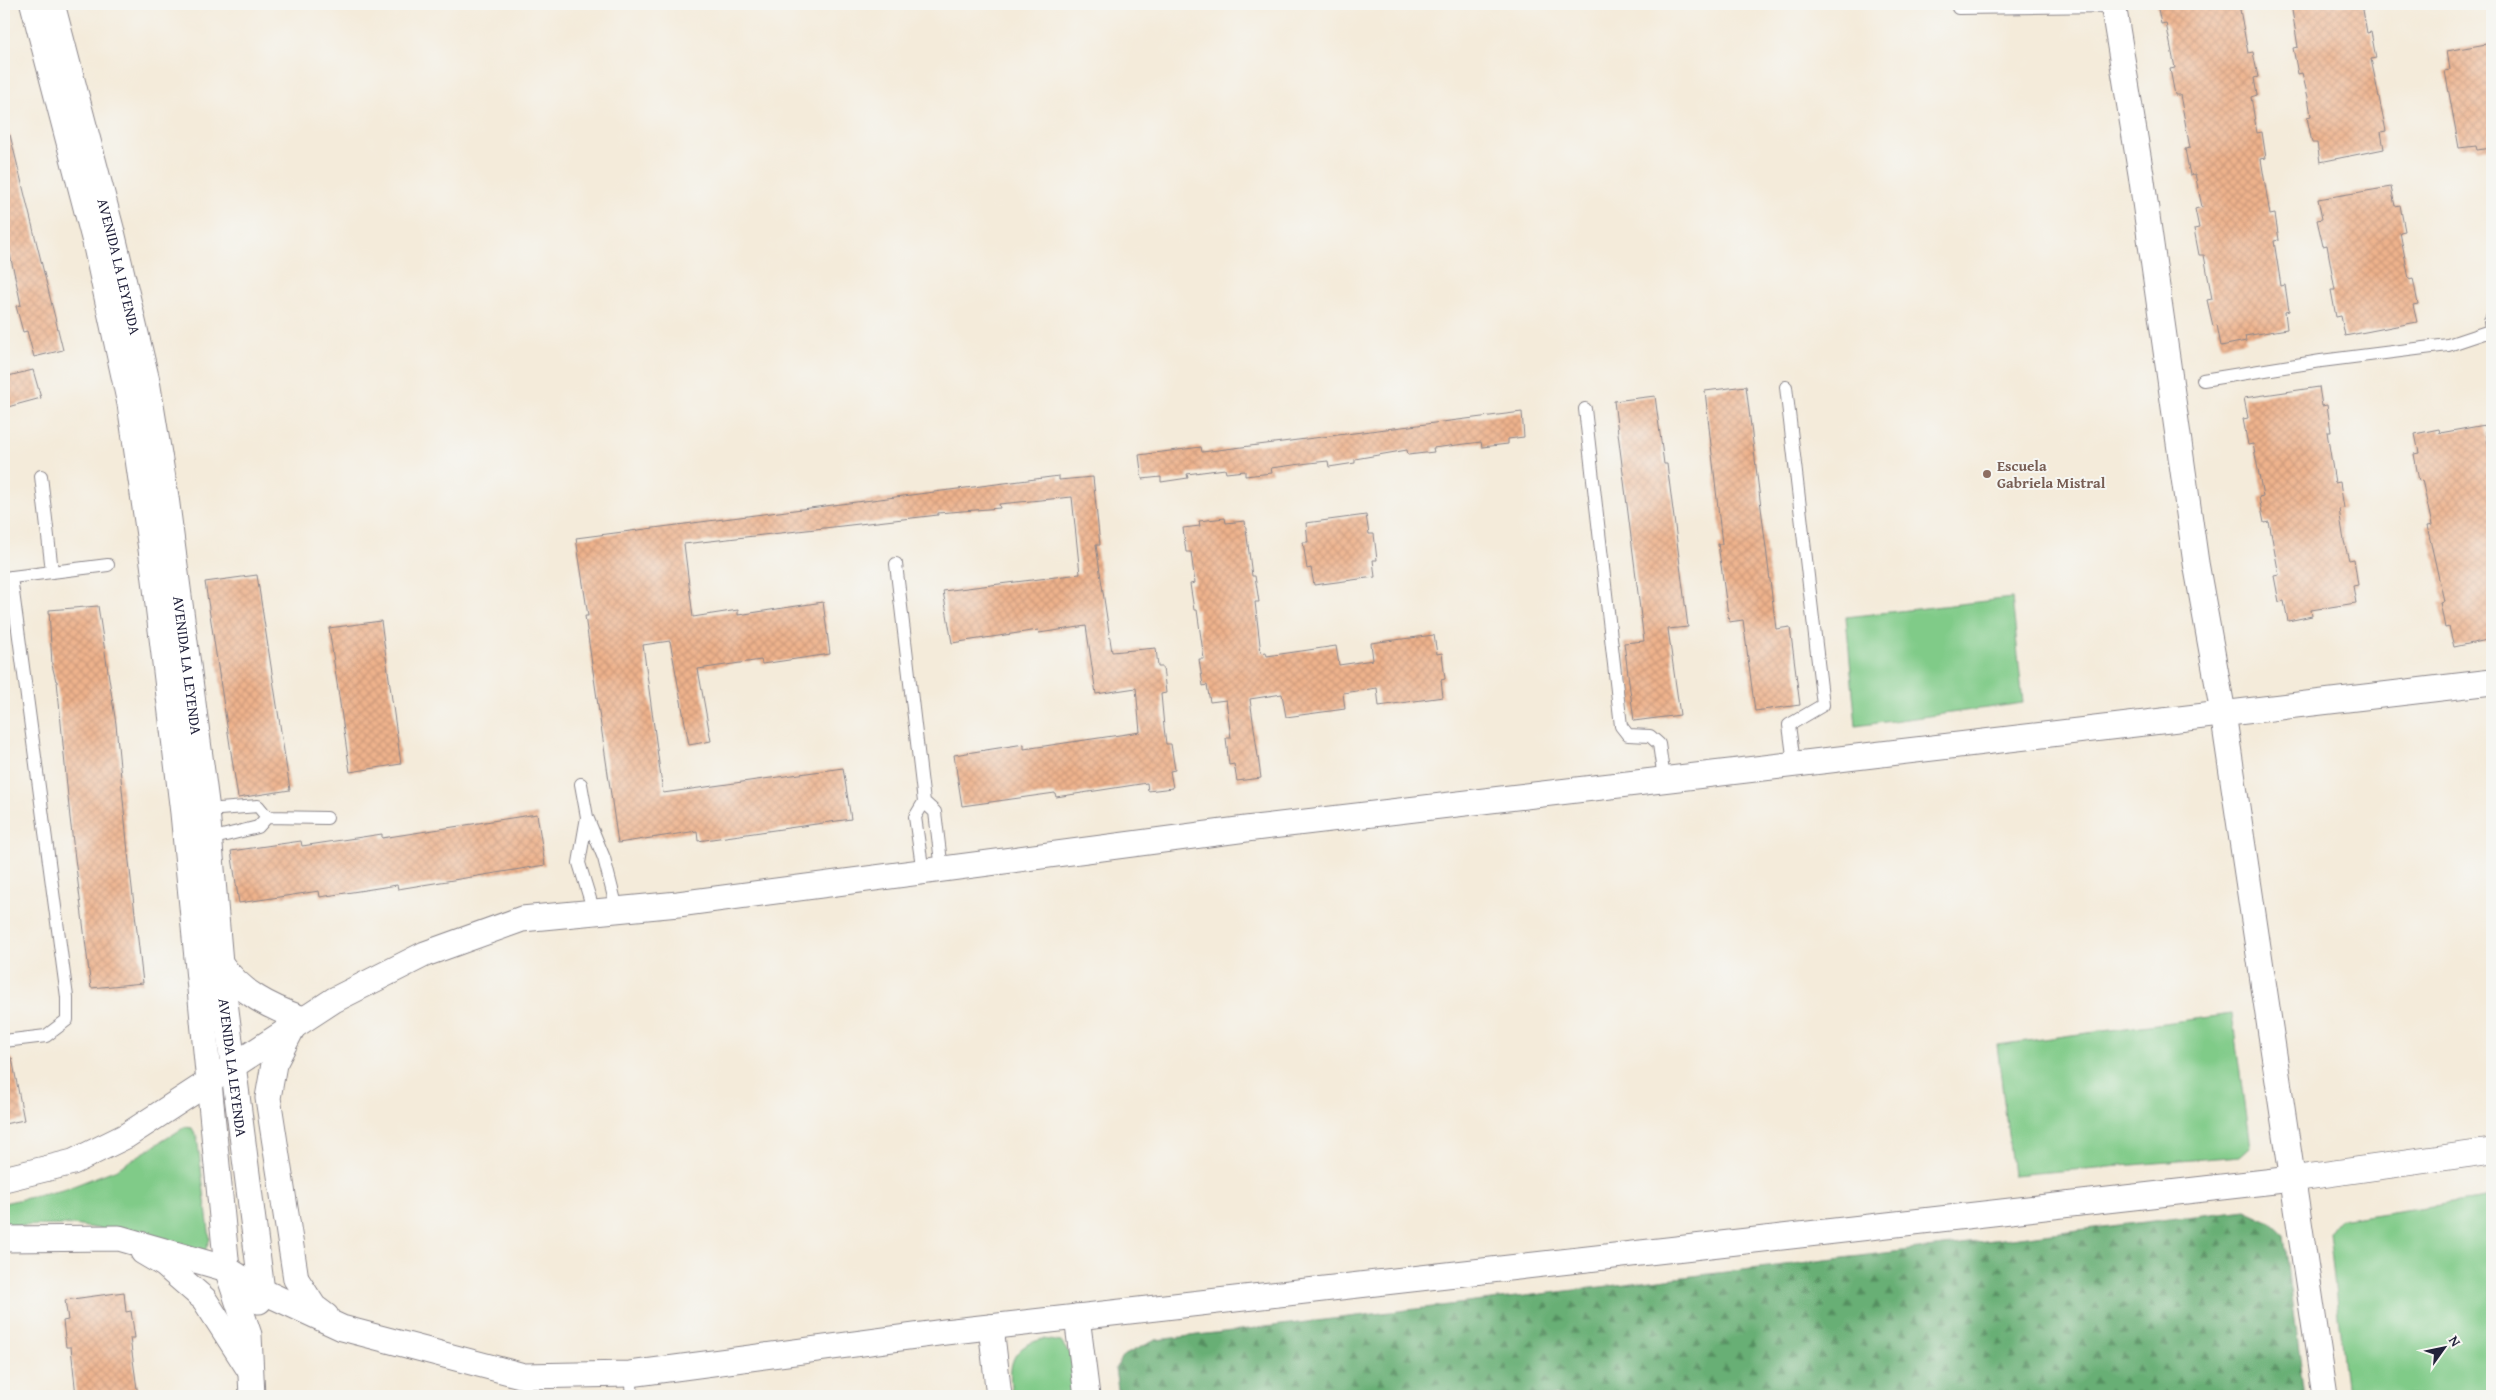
<svg xmlns="http://www.w3.org/2000/svg" width="2496" height="1400" viewBox="0 0 2496 1400" font-family="'Gentium Book Plus',serif">
  <style>
    .grass { fill: #80cb88; stroke: #517662 }
    .forest { fill: url(#forest-firs); stroke: #456858 }
    .building { fill: url(#building-cross-hatch) }
    .lines { fill: none; stroke-linecap: round; stroke-linejoin: round }
    .lane-casing { stroke: #8b868a; stroke-width: 14 }
    .street-casing { stroke: #8b868a; stroke-width: 27 }
    .lane { stroke: #fff; stroke-width: 12 }
    .street { stroke: #fff; stroke-width: 25 }
    .education-dot { fill: #8d6e63; stroke: #f6f6f2; stroke-width: 2 }
    .labels { text-anchor: middle; dominant-baseline: central; stroke-width: 4; stroke-linejoin: round; paint-order: stroke }
    .street-label { font-size: 15px; fill: #22223b; stroke: #f6f6f2 }
    .education-label { font-size: 15px; font-weight: bold; fill: #785e54; stroke: #f6f6f2; text-anchor: start }
  </style>
  <defs>
    <pattern id="forest-firs" width="22" height="20" patternUnits="userSpaceOnUse" patternTransform="scale(1.25)"><rect width="22" height="20" fill="#68af74"/><path d="M5 1l3.5 6h-7zM16 11l3.5 6h-7z" fill="#558e60"/></pattern>
    <pattern id="building-cross-hatch" width="8" height="8" patternUnits="userSpaceOnUse" patternTransform="scale(1.25)"><rect width="8" height="8" fill="#eeb28c"/><path d="M0 0l8 8M0 8l8-8" fill="none" stroke="#cc997a"/></pattern>
  </defs>
  <rect width="100%" height="100%" fill="#f6f6f2"/>
  <filter id="ink" filterUnits="userSpaceOnUse"><feTurbulence type="fractalNoise" baseFrequency=".02" numOctaves="2"/><feDisplacementMap in="SourceGraphic" scale="10" xChannelSelector="R" yChannelSelector="G"/><feConvolveMatrix kernelMatrix="1 2 1 2 8 2 1 2 1" color-interpolation-filters="sRGB"/></filter>
  <filter id="wash" filterUnits="userSpaceOnUse"><feTurbulence type="fractalNoise" baseFrequency=".0096" numOctaves="4" result="noise"/><feDisplacementMap in="SourceGraphic" scale="20" xChannelSelector="R" yChannelSelector="G"/><feGaussianBlur stdDeviation="1.12" result="paint"/><feColorMatrix in="noise" values="0 0 0 0 0 0 0 0 0 0 0 0 0 0 0 0 0 1.4 0 .05"/><feComposite in="paint" operator="in"/></filter>
  <g filter="url(#wash)">
    <rect width="100%" height="100%" fill="#f4ebda"/>
    <path class="grass" d="M2012,598L2023,703L1856,726L1846,617Z
      M2232,1014L2250,1147L2240,1156L2013,1175L1997,1045Z
      M185,1127L192,1128L197,1137L210,1239L205,1251L135,1234L73,1225L4,1226V1203L63,1190L117,1169Z
      M2492,1197V1396H2347L2329,1233L2339,1220Z
      M1043,1339L1061,1342L1072,1357L1080,1396H1012C1008,1365 1010,1347 1043,1339Z"/>
    <path class="forest" d="M2245,1210L2269,1221L2284,1235L2305,1396H1119L1115,1369L1124,1355L1156,1340Z"/>
    <g id="blocks">
      <path class="building" d="M2157,4H2239L2248,53L2253,52L2258,77L2254,78L2257,95L2251,97L2257,133L2262,132L2266,158L2261,159L2270,215L2275,214L2279,240L2274,241L2281,286L2285,285L2289,311L2285,312L2287,329L2245,336L2246,341L2221,346L2217,325L2213,326L2207,300L2212,299L2204,255H2199L2194,229L2199,228L2195,209L2202,207L2195,174L2190,175L2185,149L2190,148L2180,95H2175L2170,69L2175,68L2166,23L2161,24Z
        M2291,4H2362L2367,33L2371,32L2376,58L2371,59L2386,131L2381,132L2384,149L2320,162L2317,143H2312L2307,117L2311,116L2308,97L2302,73L2298,74L2293,48L2298,47Z
        M2492,43V148L2477,150L2476,146L2459,148L2445,71L2450,70L2447,51Z
        M10,135L63,350L34,357L27,331L23,332L16,306L21,305L16,281L8,246L4,247V136Z
        M2391,187L2395,206L2400,205L2405,231L2400,232L2409,279L2413,278L2418,304L2413,305L2417,322L2345,336L2341,316L2336,317L2331,290H2335L2327,245L2323,246L2317,220L2322,219L2318,199Z
        M33,370L41,398L4,408V377Z
        M1746,386L1776,629L1790,627L1800,705L1755,711L1743,620L1729,622L1718,544H1722L1705,391Z
        M2319,387L2322,406L2327,405L2331,432H2327L2335,483L2340,482L2344,508L2339,509L2344,541L2349,560L2354,559L2358,585L2353,586L2356,603L2311,610L2312,616L2288,621L2284,601L2279,602L2274,576L2279,575L2269,522L2264,523L2259,497L2263,496L2257,464L2253,444L2248,445L2243,419L2248,418L2244,398Z
        M1655,396L1664,464H1667L1688,627L1668,629L1680,715L1634,721L1624,643L1644,641L1614,401Z
        M1522,412L1524,437L1508,439V444L1482,447L1481,442L1433,448L1434,452L1408,455L1407,450L1355,459V463L1329,467L1328,461L1309,463L1271,468L1272,473L1245,476V471L1226,473L1225,469L1187,474L1188,478L1161,482V477L1142,479L1139,455L1201,447L1202,452Z
        M2485,425L2488,444H2492V639L2454,647L2449,627L2445,628L2440,602L2444,601L2427,526L2432,525L2422,480L2419,481L2414,454L2419,453L2415,434L2439,429L2440,433Z
        M1059,476V480L1093,477L1100,545H1096L1112,652L1156,648L1158,667H1163L1166,693L1161,694L1164,727L1166,744H1171L1175,770L1170,771L1173,788L1148,791L1147,783L1056,797L1055,793L962,806L954,755L1024,744V749L1140,732L1136,688L1096,694L1086,626L1039,633L1038,630L952,643L943,591L1080,574L1072,497L999,504L1000,508L938,513V515L684,544L693,617L738,610V615L823,602L830,654L762,664L761,660L698,669L711,741L689,745L670,641L643,645L663,793L843,768L851,819L698,841L697,831L618,843L585,616H588L576,538Z
        M1366,515L1369,534H1374L1377,560H1373L1375,577L1314,585L1311,568L1307,569L1303,542H1308L1306,523Z
        M1225,518L1226,523L1245,521L1252,576H1255L1259,602H1255L1261,653L1266,652L1267,656L1336,646L1339,665L1373,660L1371,643L1434,635L1437,654L1442,653L1445,679L1441,680L1443,697L1379,706L1377,688L1343,693L1345,709L1286,717L1282,694L1250,699L1261,778L1237,781L1234,764L1229,765L1226,738H1231L1226,700L1210,702L1207,685L1203,686L1199,659H1204L1197,610H1194L1190,584L1195,583L1191,552H1186L1183,528L1200,526L1199,521Z
        M257,575L290,790L238,798L205,582Z
        M98,606L116,724L128,853L143,983L91,988L70,818L57,681H56L52,665L49,610Z
        M381,621L401,764L350,772L329,628Z
        M537,814L545,865L398,889L397,885L320,897L319,891L239,903L231,851L301,841L302,846L382,834V838Z
        M12,1058L24,1120L4,1124V1059Z
        M124,1292L126,1312L131,1311L135,1338H130L138,1396H76L71,1347H66L63,1321L68,1320L65,1300Z"/>
    </g>
  </g>
  <g filter="url(#ink)">
    <use href="#blocks" fill-opacity="0" stroke="#8b868a" stroke-width="1"/>
    <g class="lines">
      <g class="lane-casing">
        <path id="lane" d="M1958,8L2113,6
          M2492,317L2490,321L2492,335
          M2203,380L2321,361L2448,345L2490,331
          M1786,387L1823,705L1789,725L1794,763
          M1585,409L1621,726L1628,735L1650,736L1659,744L1664,779
          M41,476L52,571
          M896,564L924,802
          M4,578L108,565
          M581,784L587,817L604,858L617,909
          M207,810L258,806L267,817L258,827L210,839
          M267,817L327,818
          M587,817L579,863L594,912
          M923,873L915,817L924,802L935,812L942,870
          M4,1041L46,1036L67,1020V997L11,577
          M630,1374L632,1396"/>
      </g>
      <g class="street-casing">
        <g id="street">
          <path d="M33,4L95,242L130,404L153,563L183,813L227,1269L249,1335L252,1396"/>
          <path id="s1" d="M52,4L113,236L147,381L166,497L207,810L220,963L262,1291L259,1301"/>
          <path d="M2113,4L2141,174L2196,563L2223,713L2325,1396"/>
          <path d="M220,963C241,993 269,1007 303,1019"/>
          <path d="M293,1027L274,1064L268,1098L296,1279L314,1307L326,1316"/>
          <path d="M4,1179L73,1162L126,1136L334,1000L425,954L522,919L678,904L1246,829L2492,682"/>
          <path d="M4,1239L119,1238L227,1269L262,1291L342,1328L524,1376L630,1374L945,1332L2292,1179L2492,1151"/>
          <path d="M143,1252L165,1265L204,1299L249,1369"/>
          <path d="M1077,1317L1087,1396"/>
          <path d="M991,1327L999,1396"/>
        </g>
      </g>
      <use href="#lane" class="lane"/>
      <use href="#street" class="street"/>
    </g>
  </g>
  <circle class="education-dot" cx="1987" cy="474" r="5"/>
  <g class="labels">
    <g class="street-label">
      <text stroke="none"><textPath href="#s1" startOffset="271">AVENIDA LA LEYENDA</textPath></text>
      <text stroke="none"><textPath href="#s1" startOffset="676">AVENIDA LA LEYENDA</textPath></text>
      <text stroke="none"><textPath href="#s1" startOffset="1081">AVENIDA LA LEYENDA</textPath></text>
    </g>
    <g class="education-label">
      <text x="1997" y="465">Escuela<tspan x="1997" dy="17">Gabriela Mistral</tspan></text>
    </g>
  </g>
  <rect width="2496" height="1400" fill="none" stroke="#f6f6f2" stroke-width="20"/>
  <g transform="translate(2444 1348) rotate(57)" stroke="#f6f6f2" stroke-width="4" paint-order="stroke">
  <path d="M0-4L9 19L0 12L-9 19Z" fill="#22223b"/>
  <text y="-8" font-size="14" font-weight="bold" text-anchor="middle" fill="#22223b">N</text>
  </g>
</svg>
